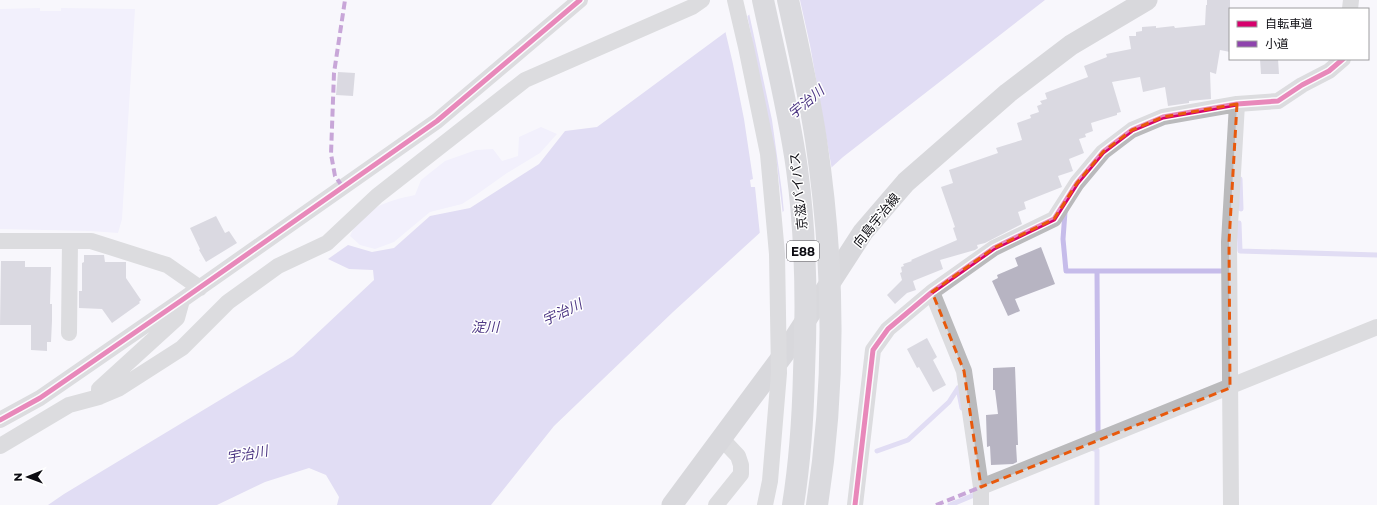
<svg xmlns="http://www.w3.org/2000/svg" width="1377" height="505" viewBox="0 0 1377 505" font-family="Montserrat,'Noto Sans JP',sans-serif">
  <style>
    .green { fill: #ebe6fd }
    .water { fill: #c6bcea }
    .pier { fill: #f8f7fc }
    .lines { fill: none; stroke-linecap: round; stroke-linejoin: round }
    .stream { stroke: #c6bcea; stroke-width: 5 }
    .building { fill: #b7b4c2 }
    .minor { stroke: #bababc; stroke-width: 16 }
    .major { stroke: #b2b1b6; stroke-width: 21 }
    .minor-bridge { stroke: #bababc; stroke-width: 16 }
    .highway-bridge { stroke: #b7b7bb; stroke-width: 22 }
    .quiet { stroke: #8e44ad; stroke-width: 4; stroke-dasharray: 8 4; stroke-linecap: butt }
    .cycleway-casing { stroke: #fff; stroke-width: 8 }
    .cycleway { stroke: #d6006c; stroke-width: 5 }
    .marked { fill: none; stroke: #e8590c; stroke-width: 3; stroke-dasharray: 8 5; stroke-linejoin: round }
    .labels { text-anchor: middle; dominant-baseline: central; stroke-width: 3; stroke-linejoin: round; paint-order: stroke }
    .shield { fill: #fff; stroke: #565559; stroke-width: 1 }
    .shield-label { font-size: 12px; font-weight: bold; fill: #0d0c12 }
    .street-label { font-size: 13px; fill: #0d0c12; stroke: #fff }
    .water-label { font-size: 14px; font-style: italic; fill: #4f3985; stroke: #fff }
  </style>
  <rect width="100%" height="100%" fill="#f8f7fc"/>
  <path class="green" d="M40,8V11H61V8L135,9L122,219L118,233L90,231L0,229V9Z
    M541,127L557,134L540,153L507,173L476,195L462,204L430,212L394,242L375,249L360,245L350,236C362,208 387,201 415,195L421,180L445,161L476,150L493,149L502,161L518,156L519,137Z"/>
  <path class="water" d="M769,0H1045L843,157L673,312L554,426L491,505H337L339,497L326,475L309,468L265,482L217,505H48L64,494L293,356L374,280L373,270L349,269L328,259L348,245L372,252L394,248L430,216L470,208L539,164L565,131L597,127Z"/>
  <path class="pier" d="M766,0H800L810,45L832,170L784,213L782,192L772,120L749,13Z
    M747,14L777,165L783,215L760,235L755,187H751L750,180L753,179L744,119L733,64L725,30Z"/>
  <g class="lines">
    <path class="stream" d="M1240,179L1241,209
      M1065,212L1063,239L1066,271H1223
      M1239,223L1240,251L1377,255
      M1097,271L1098,431
      M1091,448L1097,450V505
      M877,451L908,440L949,402L958,388L962,408
      M950,505L979,493"/>
  </g>
  <path class="building" d="M1207,0H1230V52L1220,50L1216,74L1210,72L1211,99L1189,101V103L1168,106L1165,87L1143,92L1140,77L1112,82L1121,112L1117,113V115L1091,123L1093,131L1085,134L1086,137L1079,139L1084,153L1069,159L1073,171L1058,176L1062,187L1024,202L1026,209L1018,212L1022,224L985,243L977,245L978,248L975,250L940,260L943,269L913,281L916,290L907,293L895,304L887,295L902,280L900,273L902,272L901,267L904,266L903,264L912,261L911,260L957,240L953,228L955,227L941,187L953,183L949,170L998,153L996,148L1022,140L1017,123L1031,118L1030,115L1039,112L1037,106L1042,104L1040,101L1047,99L1045,93L1088,77L1084,66L1107,57L1106,54L1131,49L1129,36H1136V32L1142,31V27L1156,26V28L1174,26L1175,28L1205,25L1206,5H1207Z
    M1260,59H1278L1279,74H1261Z
    M338,72L355,73L353,96L336,95Z
    M216,216L225,233L229,231L237,243L206,262L199,250L200,249L190,228Z
    M1041,247L1055,284L1015,299L1020,311L1008,316L992,281L998,278L997,275L1018,266L1015,258Z
    M84,255H104L105,262H126V278L141,300L139,302L140,303L112,323L102,309L79,308V291H82V263L84,262Z
    M1,261H25V267H51L50,304H52V321L51,342H47V351L31,350V325H0Z
    M927,338L937,357L933,360L946,385L933,392L919,367L917,368L907,349Z
    M1015,367L1018,445H1016L1017,462L1013,464L991,465L990,446L987,447L986,415L998,414L995,390H993V368Z"/>
  <g class="lines">
    <path class="minor" d="M1350,9L1351,0
      M0,241H91L167,265L200,288
      M932,292L964,371L981,487V505
      M69,333L70,241
      M99,397V389L177,318L182,300
      M0,420L40,398L182,300L437,121L580,0
      M0,446L69,405L99,397L118,389L182,348L228,302L278,266L327,243L377,196L525,80L692,7L702,0
      M981,487L1377,327
      M716,505L741,474V465L738,456L722,439
      M855,505L873,350L888,329L932,292L994,248L1054,219L1077,183L1103,152L1132,130L1163,117L1237,104L1278,101L1302,85L1329,71L1343,59
      M1231,505L1229,242L1237,104"/>
    <path class="major" d="M672,505L784,354L863,232L906,182L1008,93L1071,45L1147,0"/>
    <path class="minor-bridge" d="M735,0L746,47L768,154L777,254L779,373L770,481L765,505"/>
    <path class="highway-bridge" d="M763,0C775,56 789,112 797,169C806,236 807,305 804,372C803,417 800,461 793,505
      M788,0C798,46 809,93 816,140C834,260 836,385 817,505"/>
    <path class="quiet" d="M342,186L335,176L331,154L334,73L345,0
      M936,505L981,487"/>
    <g class="cycleway-casing">
      <path id="cycleway" d="M0,420L40,398L182,300L437,121L580,0
        M855,505L873,350L888,329L932,292L994,248L1054,219L1077,183L1103,152L1132,130L1163,117L1237,104L1278,101L1302,85L1329,71L1343,59"/>
    </g>
    <use href="#cycleway" class="cycleway"/>
  </g>
  <path d="M0 0H1377V505H0ZM1237,104L1229,242L1230,388L981,487L964,371L932,292L994,248L1054,219L1077,183L1103,152L1132,130L1163,117Z" fill="#f8f7fc" fill-opacity=".55" fill-rule="evenodd"/>
  <path class="marked" d="M1237,104L1229,242L1230,388L981,487L964,371L932,292L994,248L1054,219L1077,183L1103,152L1132,130L1163,117Z"/>
  <g class="labels">
    <rect class="shield" x="787" y="241" width="32" height="20" rx="3"/>
    <g class="shield-label">
      <text x="803" y="251">E88</text>
    </g>
    <g class="street-label">
      <text transform="translate(798 191) rotate(-96)">京滋バイパス</text>
      <text transform="translate(876 220) rotate(-51)">向島宇治線</text>
    </g>
    <g class="water-label">
      <text transform="translate(806 102) rotate(-40)">宇治川</text>
      <text transform="translate(562 312) rotate(-25)">宇治川</text>
      <text x="485" y="327">淀川</text>
      <text transform="translate(247 454) rotate(-10)">宇治川</text>
    </g>
  </g>
  <rect x="1229" y="8" width="140" height="52" fill="#ffffff" stroke="#9e9ea0"/>
  <rect x="1237" y="21" width="20" height="6" fill="#d6006c" stroke="#9e9ea0"/>
  <text x="1265" y="28" font-size="12" fill="#0d0c12">自転車道</text>
  <rect x="1237" y="41" width="20" height="6" fill="#8e44ad" stroke="#9e9ea0"/>
  <text x="1265" y="48" font-size="12" fill="#0d0c12">小道</text>
  <g transform="translate(28 477) rotate(269)" stroke="#ffffff" stroke-width="3" paint-order="stroke">
  <path d="M0-3L7 15L0 10L-7 15Z" fill="#0d0c12"/>
  <text y="-6" font-size="11" font-weight="bold" text-anchor="middle" fill="#0d0c12">N</text>
  </g>
</svg>
